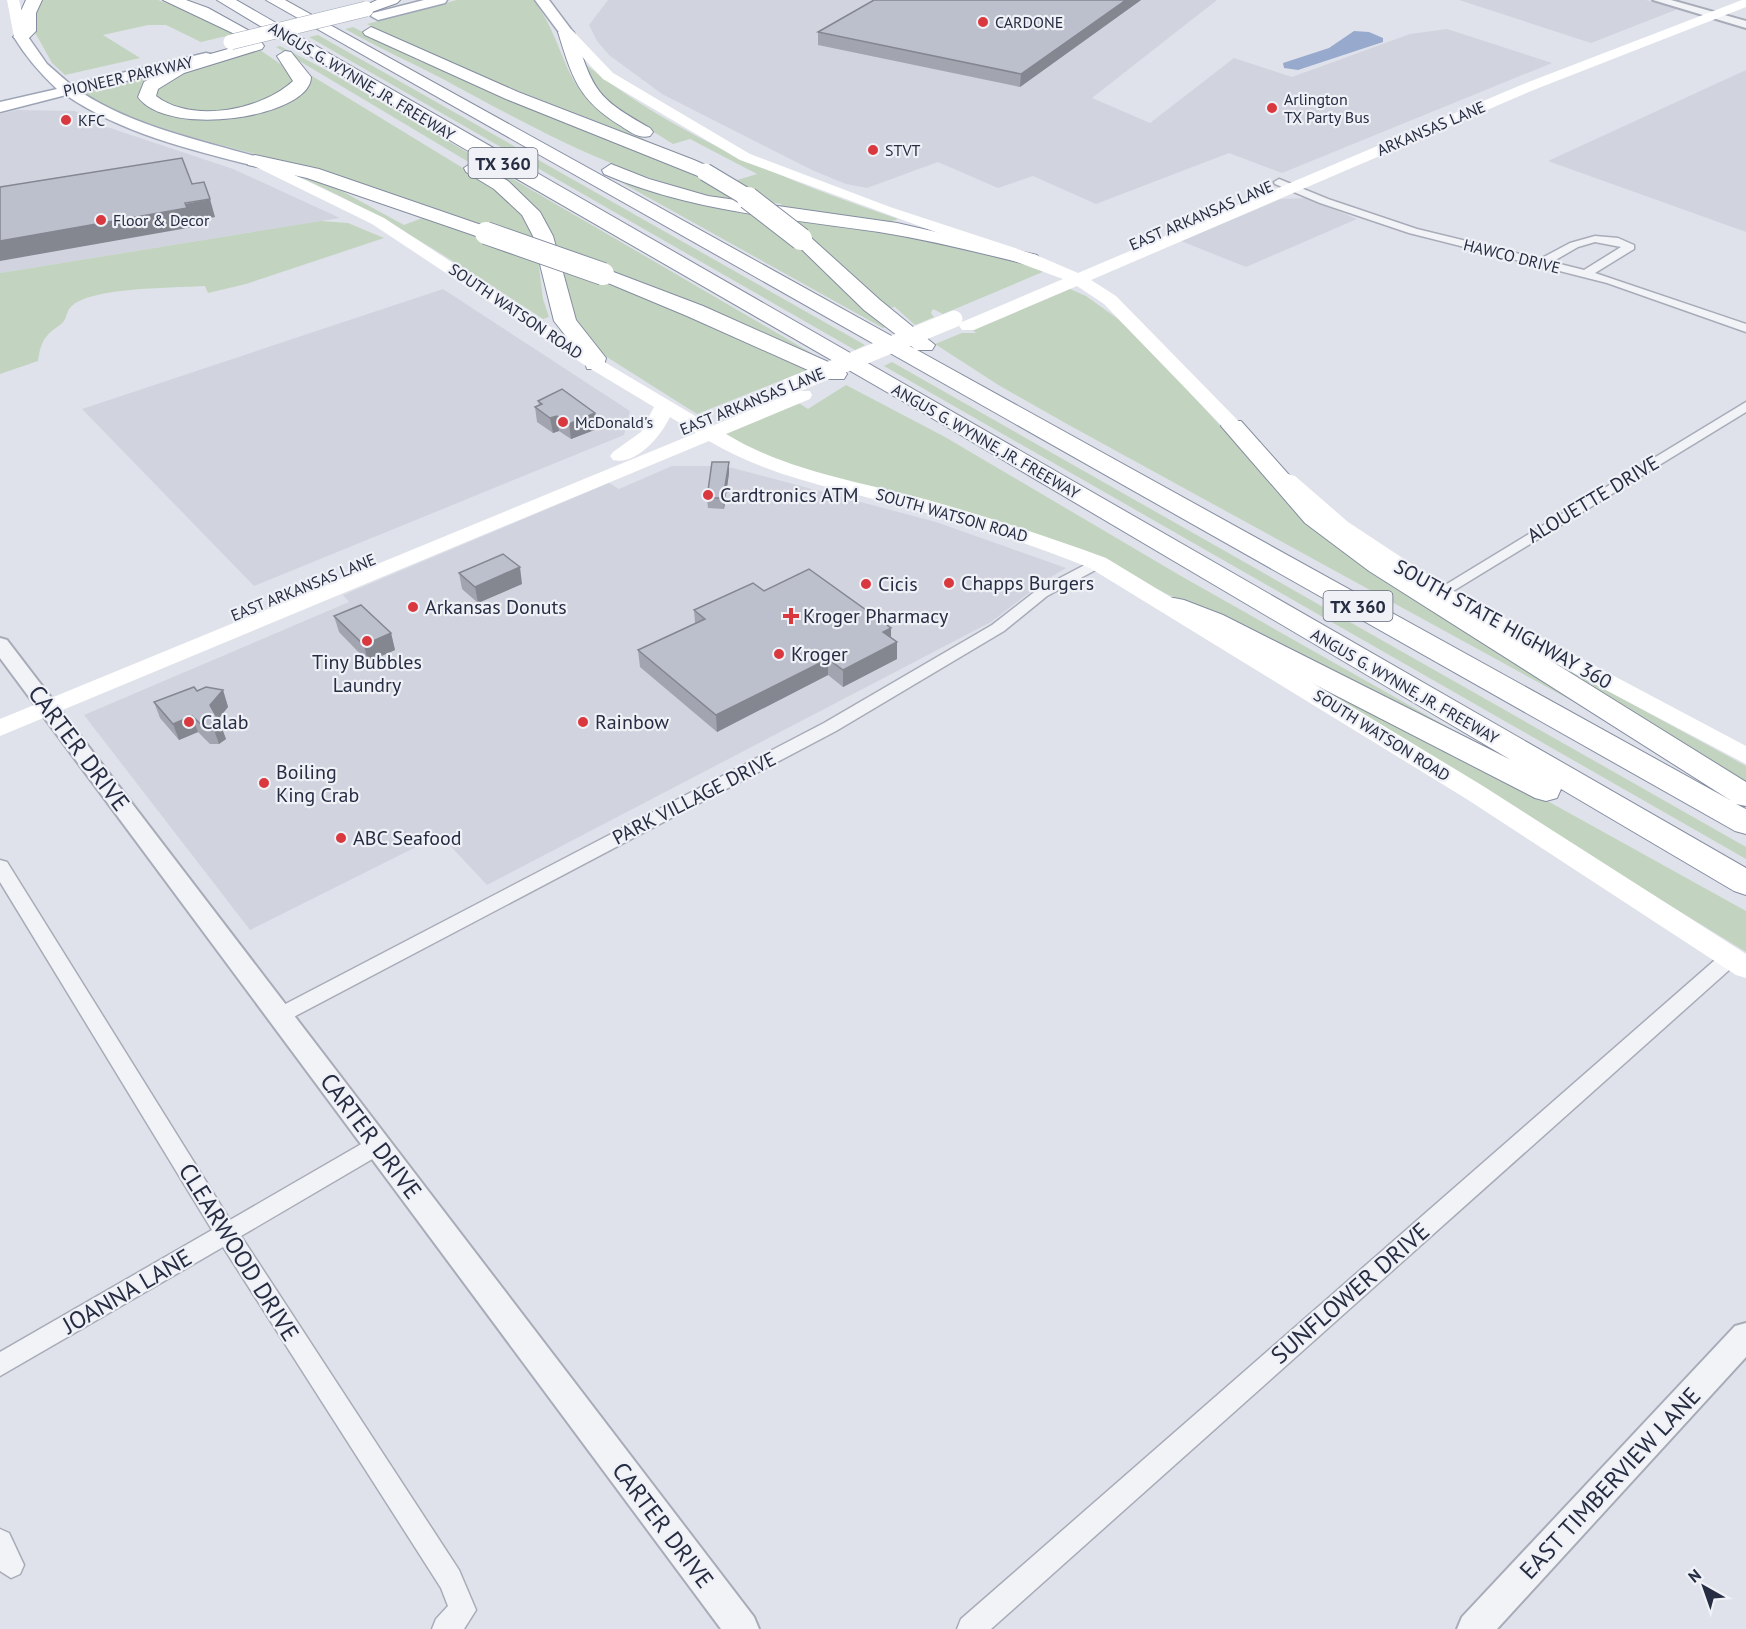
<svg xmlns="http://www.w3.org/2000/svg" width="1746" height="1629" viewBox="0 0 1746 1629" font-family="'PT Sans',sans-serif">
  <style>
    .built { fill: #d1d4df }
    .green { fill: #c2d4bf; fill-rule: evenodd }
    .water { fill: #97aacd }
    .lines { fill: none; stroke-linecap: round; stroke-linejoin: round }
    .minor-casing { stroke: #a8acb8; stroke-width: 3 }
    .tertiary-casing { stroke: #a8acb8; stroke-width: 4 }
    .primary-casing { stroke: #9da4b6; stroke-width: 3 }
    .motorway-casing { stroke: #858da1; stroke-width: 2 }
    .minor { fill: #f2f3f7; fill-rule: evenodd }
    .tertiary { fill: #f2f3f7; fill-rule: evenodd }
    .secondary { fill: #fff; fill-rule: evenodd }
    .primary { fill: #fff; fill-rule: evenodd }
    .motorway { fill: #fff; fill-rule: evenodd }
    .primary-bridge-casing { stroke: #9da4b6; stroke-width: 16; stroke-linecap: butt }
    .motorway-bridge-far1-casing { stroke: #858da1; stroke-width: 19; stroke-linecap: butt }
    .motorway-bridge-casing { stroke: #858da1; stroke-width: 24; stroke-linecap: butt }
    .secondary-bridge { stroke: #fff; stroke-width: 17 }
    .primary-bridge { stroke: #fff; stroke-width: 15 }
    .motorway-bridge-far1 { stroke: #fff; stroke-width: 17 }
    .motorway-bridge { stroke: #fff; stroke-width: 22 }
    .wall { fill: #a2a5b0 }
    .shaded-wall { fill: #848690 }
    .building { fill: #bcc0cd; stroke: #848690; stroke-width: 1.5 }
    .poi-dot { fill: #d9393e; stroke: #eff1f7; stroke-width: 2 }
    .labels { text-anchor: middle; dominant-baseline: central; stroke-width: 4.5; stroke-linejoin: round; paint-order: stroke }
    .far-poi-label { font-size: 16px; fill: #262d42; stroke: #eff1f7; text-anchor: start }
    .far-street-label { font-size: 16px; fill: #262d42; stroke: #eff1f7 }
    .shield { fill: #eff1f7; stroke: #626878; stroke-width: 1.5 }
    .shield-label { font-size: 18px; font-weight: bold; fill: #262d42 }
    .poi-label { font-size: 20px; fill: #262d42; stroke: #eff1f7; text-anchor: start }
    .street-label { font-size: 20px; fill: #262d42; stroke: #eff1f7 }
    .near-street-label { font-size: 24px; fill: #262d42; stroke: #eff1f7 }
  </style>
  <rect width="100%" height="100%" fill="#dfe2ea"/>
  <path class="built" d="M608,0H1217L1092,98L1150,123L1234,58L1292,77L1410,34L1447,29L1552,63L1282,173L1229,153L1096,204L1033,176L998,188L938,162L867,188L846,184L812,170L662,94L609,55L597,41L589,25Z
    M1459,0H1646L1678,9L1591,43Z
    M1746,70V232L1548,161Z
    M17,110L75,111L101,125L233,169L340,218L0,273V114Z
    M1308,198L1357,219L1246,267L1181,241L1281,199Z
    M443,289L630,411L624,435L254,586L82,409Z
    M672,466H725L936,522L1066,568L1043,582L991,622L487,885L440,835L250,930L84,715L349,602L343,595L609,483L619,489Z"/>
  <path class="green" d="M39,0H158L197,14L235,34L201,42L166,25H148L103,35L140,58L65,75L52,63L32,27Z
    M457,0H533C553,24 559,53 573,79C589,108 620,124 647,141L441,61L367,24Z
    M353,27L417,60L671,160L746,204C633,183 542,133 443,79C410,62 377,47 345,29Z
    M318,35L865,345L855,350L309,37Z
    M280,46L326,70L813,354L808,356L553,252L512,188L276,47Z
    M260,50L292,72L294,85C269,104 229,116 196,112C183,111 169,105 155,101L156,83L167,76Z
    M585,64C678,138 787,181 898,219L890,222L777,209L782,204L768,202L734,181L757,174L690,139L673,144L614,107L594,88Z
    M161,72L140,96L148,106L165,113L247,112L312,76L499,190L525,218L539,247C461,221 384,191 306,168C229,145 149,132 78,92Z
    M282,169L354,190L538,259L543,299L549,317L543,319C458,264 376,209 282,169ZM327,183L422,218L404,225Z
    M608,175L762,214L890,326L883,328Z
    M798,219L964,244L1045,271L943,314L933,309L931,313L934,317L915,325L895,307L888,308L795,223Z
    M321,221L348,223L384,238L246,284L208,293L205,286C174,288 95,287 73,305C66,310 68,315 64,321C62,324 57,327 53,330C42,339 40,347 38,361L0,374V273Z
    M558,266L651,300L812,368L697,414L591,347L577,331Z
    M1068,288L1086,296L1118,319L1174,375L1276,487L1598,715L1067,424L1000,386L935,344L962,333H976L970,328Z
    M892,362L1746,847V859L884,366Z
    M846,385L945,437L1181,576L1467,738L1280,650L1082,552L810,471L760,453L721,434L797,402L808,409Z
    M1494,629L1746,766V790Z
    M1256,651L1457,751L1746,911V952Z"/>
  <path class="water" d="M1354,31L1369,32L1383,38V42L1298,70L1284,68L1283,63L1329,48Z"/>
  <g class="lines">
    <g class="minor-casing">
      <path id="minor" d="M1279,179L1328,199L1417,229L1540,259L1570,243L1595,236L1618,238L1634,245V249L1595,273L1746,324V332L1607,283L1409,233L1320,203L1275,184L1274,182ZM1595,242L1621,247L1584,270L1552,262L1578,247Z
        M1746,402V412L1445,596L1440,598L1432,593Z
        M1098,558L1106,563L1103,566L1047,596L1004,631L836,731L286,1021L279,1024L272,1021L269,1016L272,1011L824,723L992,625L1037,590Z
        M0,860L7,862L230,1220L370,1139L378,1136L386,1139L389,1145L386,1151L241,1236L459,1570L476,1610L464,1629H432L436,1619L448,1606L441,1588L223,1247L0,1376V1352L212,1230L0,882Z
        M1730,951L1737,953L1740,958L1737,963L991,1629H957L961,1619L1723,953Z
        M0,1529L9,1533L24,1565L20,1574L11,1578L0,1571Z"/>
    </g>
    <g class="tertiary-casing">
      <path id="tertiary" d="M1653,0H1671L1746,21V28Z
        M0,638L7,640L754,1617L759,1629H721L0,658Z
        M1746,1323V1357L1497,1629H1457L1462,1617L1735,1326Z"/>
    </g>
    <g class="primary-casing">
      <path id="primary" d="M424,0H447L445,3L378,20L371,16L373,13Z
        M535,0H549L573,32L571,35H561Z
        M21,33L26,34L47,64L71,85L206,53L211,54V60L81,92C134,127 200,140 261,158L263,161L255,166C191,150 121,133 66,95L0,112V102L57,89C40,73 26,57 14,37Z"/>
    </g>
    <g class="motorway-casing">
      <path id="motorway" d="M26,0H42L36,13V31L27,40L21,42L13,37L20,30V13Z
        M163,0H186L208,8L255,34L253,37H241Z
        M217,0H236L1746,868V895L1734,891L1561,789L1557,798L1546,801L1535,798L1203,627L1164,612L1160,606L1164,600L1174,598L1184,600L1223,615L1511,760L925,414L458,145Z
        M266,0H285L915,349L864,310L791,239L794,235H808L880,300L935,345L932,350H917L1730,800L1369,571L1305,523L1221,426L1225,421H1241L1323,513L1387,559L1746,782V806L1736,804L1746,809V834L1735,831Z
        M377,0H400L397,3L366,14L358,9Z
        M371,27L518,92L694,160L712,168L714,172L712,176H698L506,99L365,35L363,32Z
        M566,27L574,32C594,91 595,97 650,128L653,132L650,136C639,139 630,132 621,126C578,100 572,77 558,32Z
        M256,41L262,43L264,46L262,49L184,73L158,89L156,96C192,124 262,110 293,81L277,56L285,51L291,52L311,77C311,117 168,139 138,97L144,82L172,65Z
        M255,155L319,169L493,229L496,233L493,237H479L307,178L248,165L246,161L248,157Z
        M473,162L508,181L540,212L553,236L576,320L606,358L603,369H587L584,359L554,321L533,236L522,215L494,189L466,172L464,168Z
        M611,164L649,179L708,196L897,223L1037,255L1040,259L1037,263L1030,265C980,253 930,240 879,232C785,218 693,212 604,174L602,170Z
        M603,268L703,306L844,369L847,374L844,379H828L687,316L596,278L593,274L596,270Z"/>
    </g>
    <use href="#minor" class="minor"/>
    <use href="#tertiary" class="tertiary"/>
    <path class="secondary" d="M7,0H19L28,37L26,40H16L14,37Z
      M1742,0H1746V7L1531,91L1091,280L1116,296L1260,443L1263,447L1253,453L1246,451L1104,304L1077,286L974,330H962L959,326L962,322L1063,279L740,160L603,79L559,32L561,29H571L613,73L750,154L890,207L1036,255L1078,273L1521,85Z
      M255,156L384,218L601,360L712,426L796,391H810L812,395L810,399L726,434C787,471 860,482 928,500C988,517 1047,536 1106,558L1483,786L1746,954V978L1736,975L1465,798L1090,568C1032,545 973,525 912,509C844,490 771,478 709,441L0,736V719L696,433L670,417C661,436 636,466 613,460L610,456L613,452L641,432L654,407L589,368L372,224L250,164L247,161Z
      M1288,474L1295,476L1348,522L1448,588L1746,746V764L1432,598L1334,530L1281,484L1278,480L1281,476Z"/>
    <use href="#primary" class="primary"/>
    <use href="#motorway" class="motorway"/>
    <g class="primary-bridge-casing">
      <path id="primary-bridge" d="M231,42L366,9"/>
    </g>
    <g class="motorway-bridge-far1-casing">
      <path id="motorway-bridge-far1" d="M705,172L750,199"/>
    </g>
    <g class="motorway-bridge-casing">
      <path id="motorway-bridge" d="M748,198L801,239
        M486,233L603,274"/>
    </g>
    <path class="secondary-bridge" d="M788,387L954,319"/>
    <use href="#primary-bridge" class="primary-bridge"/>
    <use href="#motorway-bridge-far1" class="motorway-bridge-far1"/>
    <use href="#motorway-bridge" class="motorway-bridge"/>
  </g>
  <path class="wall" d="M1141,0L1020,87L818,45V32Z
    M538,401L595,413L597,429L571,439L559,431L553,433L537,422L535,407L539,405Z
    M729,473L724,509L708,508L707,498Z
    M459,573L522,584L478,603L462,589Z
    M764,591L891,638L897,642V659L843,687L828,675L717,732L640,667L638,650L695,623L694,610Z
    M334,616L391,633L395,650L368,662L339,632Z
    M223,690L228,707L218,719L226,739L219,744H210L198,732L179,740L160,718L154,702L197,691Z"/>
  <path class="shaded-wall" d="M1126,0H1141L1020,87L1021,74Z
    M210,199L215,217L191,222L193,227L0,261V241Z
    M595,413L597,429L571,439L569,424Z
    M557,416L559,431L553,433L550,418Z
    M729,462V473L724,509L723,498Z
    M520,567L522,584L478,603L475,587Z
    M891,628V645L883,632Z
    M391,633L395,650L368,662L364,645Z
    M897,642V659L843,687V670Z
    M828,659V675L717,732L716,715Z
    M223,690L228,707L216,722L210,705Z
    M192,716L198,732L179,740L173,724Z
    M220,723L226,739L219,744L213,727Z"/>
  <path class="building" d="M874,0H1126L1021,74L818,32Z
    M182,158L192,184L204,182L210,199L185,203L187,208L0,241V187Z
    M562,389L595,413L569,424L557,416L550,418L535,407L542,404L538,401Z
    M712,462H729L723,498H707Z
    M503,554L520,567L475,587L459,573Z
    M809,569L891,628L883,632L897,642L843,670L828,659L716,715L638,650L705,619L694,610L753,583L764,591Z
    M361,605L391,633L364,645L334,616Z
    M194,687L197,691L206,687L223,690L210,705L220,723L213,727H204L192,716L173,724L154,702Z"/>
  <g class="poi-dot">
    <circle cx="983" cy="22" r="6"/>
    <circle cx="1272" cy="108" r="6"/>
    <circle cx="66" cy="120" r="6"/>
    <circle cx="873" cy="150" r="6"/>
    <circle cx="101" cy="220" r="6"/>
    <circle cx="563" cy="422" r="6"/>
    <circle cx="708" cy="495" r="6"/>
    <circle cx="949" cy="583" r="6"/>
    <circle cx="866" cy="584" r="6"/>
    <circle cx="413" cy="607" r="6"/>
    <path d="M788 607h6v6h6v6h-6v6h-6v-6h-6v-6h6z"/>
    <circle cx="367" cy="641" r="6"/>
    <circle cx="779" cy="654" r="6"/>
    <circle cx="189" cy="722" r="6"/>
    <circle cx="583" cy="722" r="6"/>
    <circle cx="264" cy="783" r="6"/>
    <circle cx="341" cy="838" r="6"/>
  </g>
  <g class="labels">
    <g class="far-poi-label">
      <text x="995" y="22">CARDONE</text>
      <text x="1284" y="99">Arlington<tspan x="1284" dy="18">TX Party Bus</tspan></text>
      <text x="78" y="120">KFC</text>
      <text x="885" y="150">STVT</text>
      <text x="113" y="220">Floor &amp; Decor</text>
      <text x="575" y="422">McDonald's</text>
    </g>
    <g class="far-street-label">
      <text transform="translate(128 76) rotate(-13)">PIONEER PARKWAY</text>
      <text transform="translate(362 81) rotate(31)">ANGUS G. WYNNE, JR. FREEWAY</text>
      <text transform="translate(1431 128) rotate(-23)">ARKANSAS LANE</text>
      <text transform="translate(1201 215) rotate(-23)">EAST ARKANSAS LANE</text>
      <text transform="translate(1512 256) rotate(14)">HAWCO DRIVE</text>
      <text transform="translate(516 311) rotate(34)">SOUTH WATSON ROAD</text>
      <text transform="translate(752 401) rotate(-22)">EAST ARKANSAS LANE</text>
      <text transform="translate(986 441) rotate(30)">ANGUS G. WYNNE, JR. FREEWAY</text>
      <text transform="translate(952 515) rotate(16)">SOUTH WATSON ROAD</text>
      <text transform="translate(303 587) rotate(-22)">EAST ARKANSAS LANE</text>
      <text transform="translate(1405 686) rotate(30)">ANGUS G. WYNNE, JR. FREEWAY</text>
      <text transform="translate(1382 735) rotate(32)">SOUTH WATSON ROAD</text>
    </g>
    <g class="shield">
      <rect x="468.5" y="148" width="69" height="30" rx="4.5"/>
      <rect x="1323.5" y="591" width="69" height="30" rx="4.5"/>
    </g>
    <g class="shield-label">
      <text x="503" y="163">TX 360</text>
      <text x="1358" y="606">TX 360</text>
    </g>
    <g class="poi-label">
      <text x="720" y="495">Cardtronics ATM</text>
      <text x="961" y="583">Chapps Burgers</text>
      <text x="878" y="584">Cicis</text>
      <text x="425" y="607">Arkansas Donuts</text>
      <text x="803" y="616">Kroger Pharmacy</text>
      <text x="791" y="654">Kroger</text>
      <text x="367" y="662" text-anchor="middle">Tiny Bubbles<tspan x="367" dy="23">Laundry</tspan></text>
      <text x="201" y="722">Calab</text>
      <text x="595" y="722">Rainbow</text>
      <text x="276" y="772">Boiling<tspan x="276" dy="23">King Crab</tspan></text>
      <text x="353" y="838">ABC Seafood</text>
    </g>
    <g class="street-label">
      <text transform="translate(1593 499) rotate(-31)">ALOUETTE DRIVE</text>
      <text transform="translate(1503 624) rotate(29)">SOUTH STATE HIGHWAY 360</text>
      <text transform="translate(694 798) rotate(-27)">PARK VILLAGE DRIVE</text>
    </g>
    <g class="near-street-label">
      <text transform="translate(79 748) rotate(53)">CARTER DRIVE</text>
      <text transform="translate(371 1136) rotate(53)">CARTER DRIVE</text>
      <text transform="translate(239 1252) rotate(58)">CLEARWOOD DRIVE</text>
      <text transform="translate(127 1291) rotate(-30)">JOANNA LANE</text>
      <text transform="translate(1350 1293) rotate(-41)">SUNFLOWER DRIVE</text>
      <text transform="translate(1610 1483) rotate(-47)">EAST TIMBERVIEW LANE</text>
      <text transform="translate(663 1525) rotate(53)">CARTER DRIVE</text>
    </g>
  </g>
  <g transform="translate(1704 1587) rotate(320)" stroke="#eff1f7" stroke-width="4.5" paint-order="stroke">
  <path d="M0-4.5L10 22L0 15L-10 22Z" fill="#262d42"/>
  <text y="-9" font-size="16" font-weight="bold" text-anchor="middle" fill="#262d42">N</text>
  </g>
</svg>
